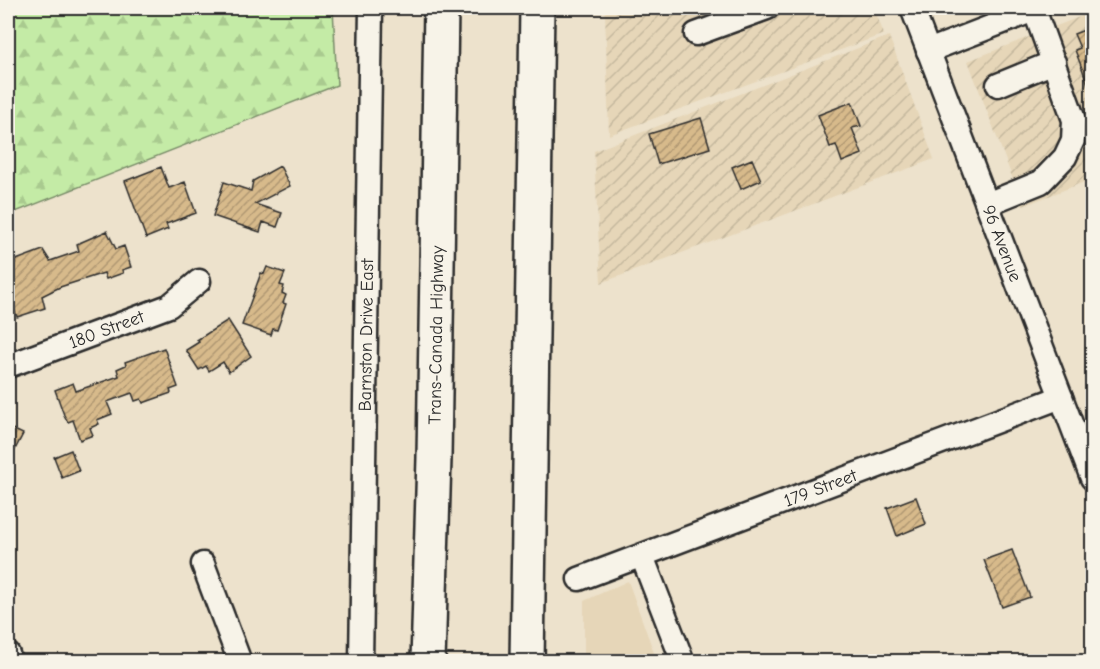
<svg xmlns="http://www.w3.org/2000/svg" width="1100" height="669" viewBox="0 0 1100 669" font-family="'Comic Neue',sans-serif">
  <style>
    .built { fill: #e6d6b8 }
    .industrial { fill: url(#industrial-furrows) }
    .forest { fill: url(#forest-firs); stroke: #788b68; stroke-width: 1.5 }
    .building { fill: url(#building-hatch); stroke: #2b2b2b; stroke-width: 1.5 }
    .lines { fill: none; stroke-linecap: round; stroke-linejoin: round }
    .minor-casing { stroke: #2b2b2b; stroke-width: 27 }
    .highway-casing { stroke: #2b2b2b; stroke-width: 38 }
    .minor { stroke: #f7f3e8; stroke-width: 22 }
    .highway { stroke: #f7f3e8; stroke-width: 33 }
    .labels { text-anchor: middle; dominant-baseline: central; stroke-width: 5; stroke-linejoin: round; paint-order: stroke }
    .street-label { font-size: 18px; fill: #2b2b2b; stroke: #f7f3e8 }
  </style>
  <defs>
    <pattern id="industrial-furrows" width="10" height="10" patternUnits="userSpaceOnUse" patternTransform="scale(1.5)"><rect width="10" height="10" fill="#e6d6b8"/><path d="M-1 1l2-2M0 10L10 0M9 11l2-2" fill="none" stroke="#c5b89e"/></pattern>
    <pattern id="forest-firs" width="22" height="20" patternUnits="userSpaceOnUse" patternTransform="scale(1.5)"><rect width="22" height="20" fill="#c4eba6"/><path d="M5 1l3.5 6h-7zM16 11l3.5 6h-7z" fill="#a9ca8f"/></pattern>
    <pattern id="building-hatch" width="6" height="6" patternUnits="userSpaceOnUse" patternTransform="scale(1.5)"><rect width="6" height="6" fill="#d7ba8b"/><path d="M-1 1l2-2M0 6l6-6M5 7l2-2" fill="none" stroke="#af9772"/></pattern>
  </defs>
  <rect width="100%" height="100%" fill="#ede2cc"/>
  <filter id="ink" filterUnits="userSpaceOnUse"><feTurbulence type="fractalNoise" baseFrequency=".0167" numOctaves="2"/><feDisplacementMap in="SourceGraphic" scale="12" xChannelSelector="R" yChannelSelector="G"/><feConvolveMatrix kernelMatrix="1 2 1 2 8 2 1 2 1" color-interpolation-filters="sRGB"/></filter>
  <g filter="url(#ink)">
    <path class="built" d="M628,581L657,661H584V601Z"/>
    <path class="industrial" d="M616,8H874L884,34L609,135L605,12Z
      M1092,12V179L1023,206L968,61Z
      M889,36L934,159L601,283L594,151Z"/>
    <path class="forest" d="M8,8H333L337,85L8,215Z"/>
    <path class="building" d="M1092,27V91L1091,92L1075,50L1080,48L1074,34Z
      M852,102L861,126L852,128L862,154L842,162L836,145L830,147L818,115Z
      M701,118L710,148L658,164L649,134Z
      M752,159L761,180L741,189L732,167Z
      M280,166L290,186L255,204L282,213L277,227L263,222L260,232L213,216L224,182L251,191L253,181Z
      M161,167L169,188L185,182L196,213L166,224L168,229L146,238L125,181Z
      M107,231L116,249L124,246L131,267L122,270L123,273L106,279L104,273L60,287L42,296L45,308L17,317L9,296L13,294L8,279V263L43,250L50,261L79,251L77,244Z
      M267,267L285,273L280,285L284,286L282,293L286,295L283,303L286,304L277,330L273,329L271,335L242,325L261,273L264,274Z
      M228,320L251,356L229,372L223,362L209,371L206,366L199,370L186,350L199,342L197,340Z
      M164,348L178,387L170,390L171,393L143,403L141,399L135,401L132,393L107,402L112,414L97,420L99,424L90,428L93,435L80,440L73,420L68,422L64,415L55,390L73,383L76,391L119,376L117,369L126,365L125,362Z
      M8,427L23,434L8,463Z
      M71,450L79,471L62,478L54,457Z
      M916,497L926,524L897,536L887,508Z
      M1012,550L1030,597L1002,607L984,560Z"/>
    <g class="lines">
      <g class="minor-casing">
        <g id="minor">
          <path id="s1" d="M912,8L1092,478"/>
          <path d="M696,34L767,8"/>
          <path d="M928,51L1039,8"/>
          <path d="M998,85L1054,62"/>
          <path d="M987,204L1041,182L1065,157L1073,140L1074,120L1034,9"/>
          <path id="s2" d="M8,366L169,306L199,281"/>
          <path d="M642,556L683,662"/>
          <path d="M203,564L240,662"/>
          <path id="s3" d="M579,579L1061,397"/>
          <path d="M8,654L10,662"/>
          <path id="s4" d="M361,662L371,8"/>
        </g>
      </g>
      <g class="highway-casing">
        <g id="highway">
          <path id="s5" d="M428,662L434,458L441,8"/>
          <path d="M527,662L537,8"/>
        </g>
      </g>
      <use href="#minor" class="minor"/>
      <use href="#highway" class="highway"/>
    </g>
  </g>
  <g class="labels">
    <g class="street-label">
      <text stroke="none"><textPath href="#s1" startOffset="252">96 Avenue</textPath></text>
      <text stroke="none"><textPath href="#s2" startOffset="105">180 Street</textPath></text>
      <text stroke="none"><textPath href="#s4" startOffset="327">Barnston Drive East</textPath></text>
      <text stroke="none"><textPath href="#s5" startOffset="327">Trans-Canada Highway</textPath></text>
      <text stroke="none"><textPath href="#s3" startOffset="258">179 Street</textPath></text>
    </g>
  </g>
  <rect width="1100" height="669" fill="none" stroke="#f7f3e8" stroke-width="30"/>
  <rect x="15" y="15" width="1070" height="639" fill="none" stroke="#2b2b2b" stroke-width="2" filter="url(#ink)"/>
</svg>
